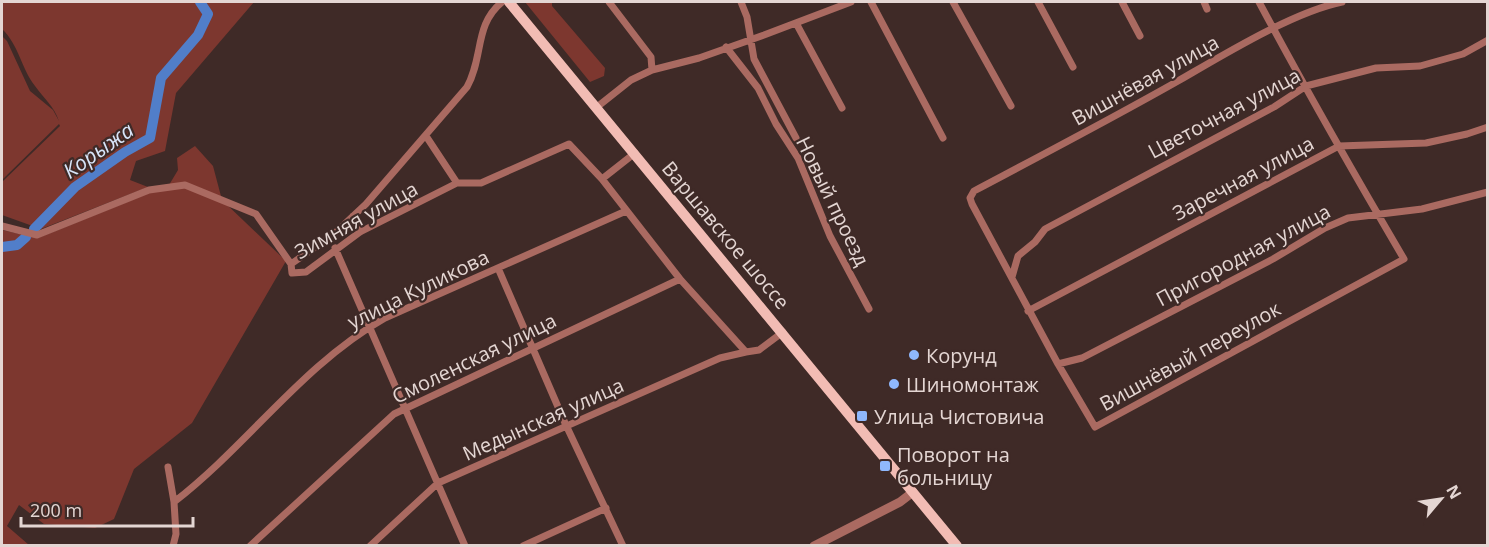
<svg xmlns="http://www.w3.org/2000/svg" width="1489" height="547" viewBox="0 0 1489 547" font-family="'Open Sans',sans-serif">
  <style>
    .green { fill: #7d372f }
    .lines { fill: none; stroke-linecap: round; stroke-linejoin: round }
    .river { stroke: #517ec9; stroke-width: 10 }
    .minor { stroke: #aa6a61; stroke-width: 7 }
    .tertiary { stroke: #aa6a61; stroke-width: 9 }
    .primary { stroke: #f2bcb4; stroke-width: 10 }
    .poi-dot { fill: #8fb8fd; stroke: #3f2a27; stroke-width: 2 }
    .labels { text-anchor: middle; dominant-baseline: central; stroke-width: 4.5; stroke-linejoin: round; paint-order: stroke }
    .street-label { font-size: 20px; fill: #e4d6d3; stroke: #3f2a27 }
    .poi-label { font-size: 20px; fill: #e4d6d3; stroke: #3f2a27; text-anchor: start }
    .water-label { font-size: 21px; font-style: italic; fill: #d8e5f9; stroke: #3f2a27 }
  </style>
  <rect width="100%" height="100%" fill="#3f2a27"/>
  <path class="green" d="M2,2H254L176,93L165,151L136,161L130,180L148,187L41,229L2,215V182L60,126L59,124L2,180V36L7,41L30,91L53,110L59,121C54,106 44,99 35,86C21,68 19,45 2,29Z
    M525,2H552V6L605,68L604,76L590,82Z
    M195,146L213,166L222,200L286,261L192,423L134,469L114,519L95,528L44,524L19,505L7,526L29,545H2V230L38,238L169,185L178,170L177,158Z"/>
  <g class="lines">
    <path class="river" d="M34,229L75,187L125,152L150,138L161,78L198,35L208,14L200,2
      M2,247L17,245L26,237"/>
    <path class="minor" d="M502,2C474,25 484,56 467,87L366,204L334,234L291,264L292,273L306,272L360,232L457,183H481L569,144L602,179L680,279L746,352L759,350L783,332
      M609,2L651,57L652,70
      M741,2L747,17L754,59L796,138
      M871,2L943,138
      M953,2L1011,106
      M1038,2L1073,67
      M1122,2L1140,36
      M1204,2L1207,9
      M1259,2C1305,88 1354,174 1404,259L1095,427L1058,364L972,204L970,198L974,191C1042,155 1111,119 1178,81C1223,55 1293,12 1342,2
      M796,23L842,108
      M726,47L758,88L776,124L798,158L830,236L869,309
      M597,107L631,80L652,70L699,58L764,35L851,2
      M426,136L457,183
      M602,179L635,153
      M353,216L360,232
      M2,226L37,235L149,190L185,185L256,214L291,264
      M335,248L465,546
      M498,268L565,423L623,546
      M1012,277L1018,256L1035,242L1045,229L1274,107L1306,86L1376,68L1420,66L1463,54L1488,40
      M1028,311L1339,146L1426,143L1467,134L1488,127
      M1058,364L1082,358L1273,259L1325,228L1348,218L1422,209L1488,192
      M168,467L174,502
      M173,546L176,534L174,502C249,444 302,365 385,318L626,211
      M250,546L394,414L680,279
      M370,546L438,483L720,358L746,352
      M523,546L606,508"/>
    <path class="tertiary" d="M814,546L900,502L913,492"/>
    <path class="primary" d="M509,2L957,546"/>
  </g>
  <g class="poi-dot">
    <circle cx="914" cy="355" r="6"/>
    <circle cx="894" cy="384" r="6"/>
    <rect x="856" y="410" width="12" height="12" rx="3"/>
    <rect x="879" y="460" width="12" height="12" rx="3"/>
  </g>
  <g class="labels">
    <g class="street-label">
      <text transform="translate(1145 80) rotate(-29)">Вишнёвая улица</text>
      <text transform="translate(1224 113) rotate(-28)">Цветочная улица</text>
      <text transform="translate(1243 178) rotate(-28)">Заречная улица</text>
      <text transform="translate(833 201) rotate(64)">Новый проезд</text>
      <text transform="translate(356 220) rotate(-29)">Зимняя улица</text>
      <text transform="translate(726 235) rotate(50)">Варшавское шоссе</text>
      <text transform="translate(1243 255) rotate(-28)">Пригородная улица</text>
      <text transform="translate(418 289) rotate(-26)">улица Куликова</text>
      <text transform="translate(1190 356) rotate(-29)">Вишнёвый переулок</text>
      <text transform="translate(474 358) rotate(-26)">Смоленская улица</text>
      <text transform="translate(543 419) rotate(-24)">Медынская улица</text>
    </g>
    <g class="poi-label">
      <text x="926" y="355">Корунд</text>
      <text x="906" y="384">Шиномонтаж</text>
      <text x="874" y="416">Улица Чистовича</text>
      <text x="897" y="454">Поворот на<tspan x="897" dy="23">больницу</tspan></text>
    </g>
    <g class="water-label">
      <text transform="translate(98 150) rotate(-35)">Корыжа</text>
    </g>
  </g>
  <rect width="1489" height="547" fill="none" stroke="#e4d6d3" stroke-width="6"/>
  <g transform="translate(1441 499) rotate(61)" stroke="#3f2a27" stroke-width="4.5" paint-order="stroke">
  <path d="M0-4.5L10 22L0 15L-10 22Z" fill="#e4d6d3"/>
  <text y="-9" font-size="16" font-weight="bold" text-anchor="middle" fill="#e4d6d3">N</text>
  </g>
  <path d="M21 517v9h172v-9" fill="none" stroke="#e4d6d3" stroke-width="3"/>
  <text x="30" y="517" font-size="18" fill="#e4d6d3" stroke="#3f2a27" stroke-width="4.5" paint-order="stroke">200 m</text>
</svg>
